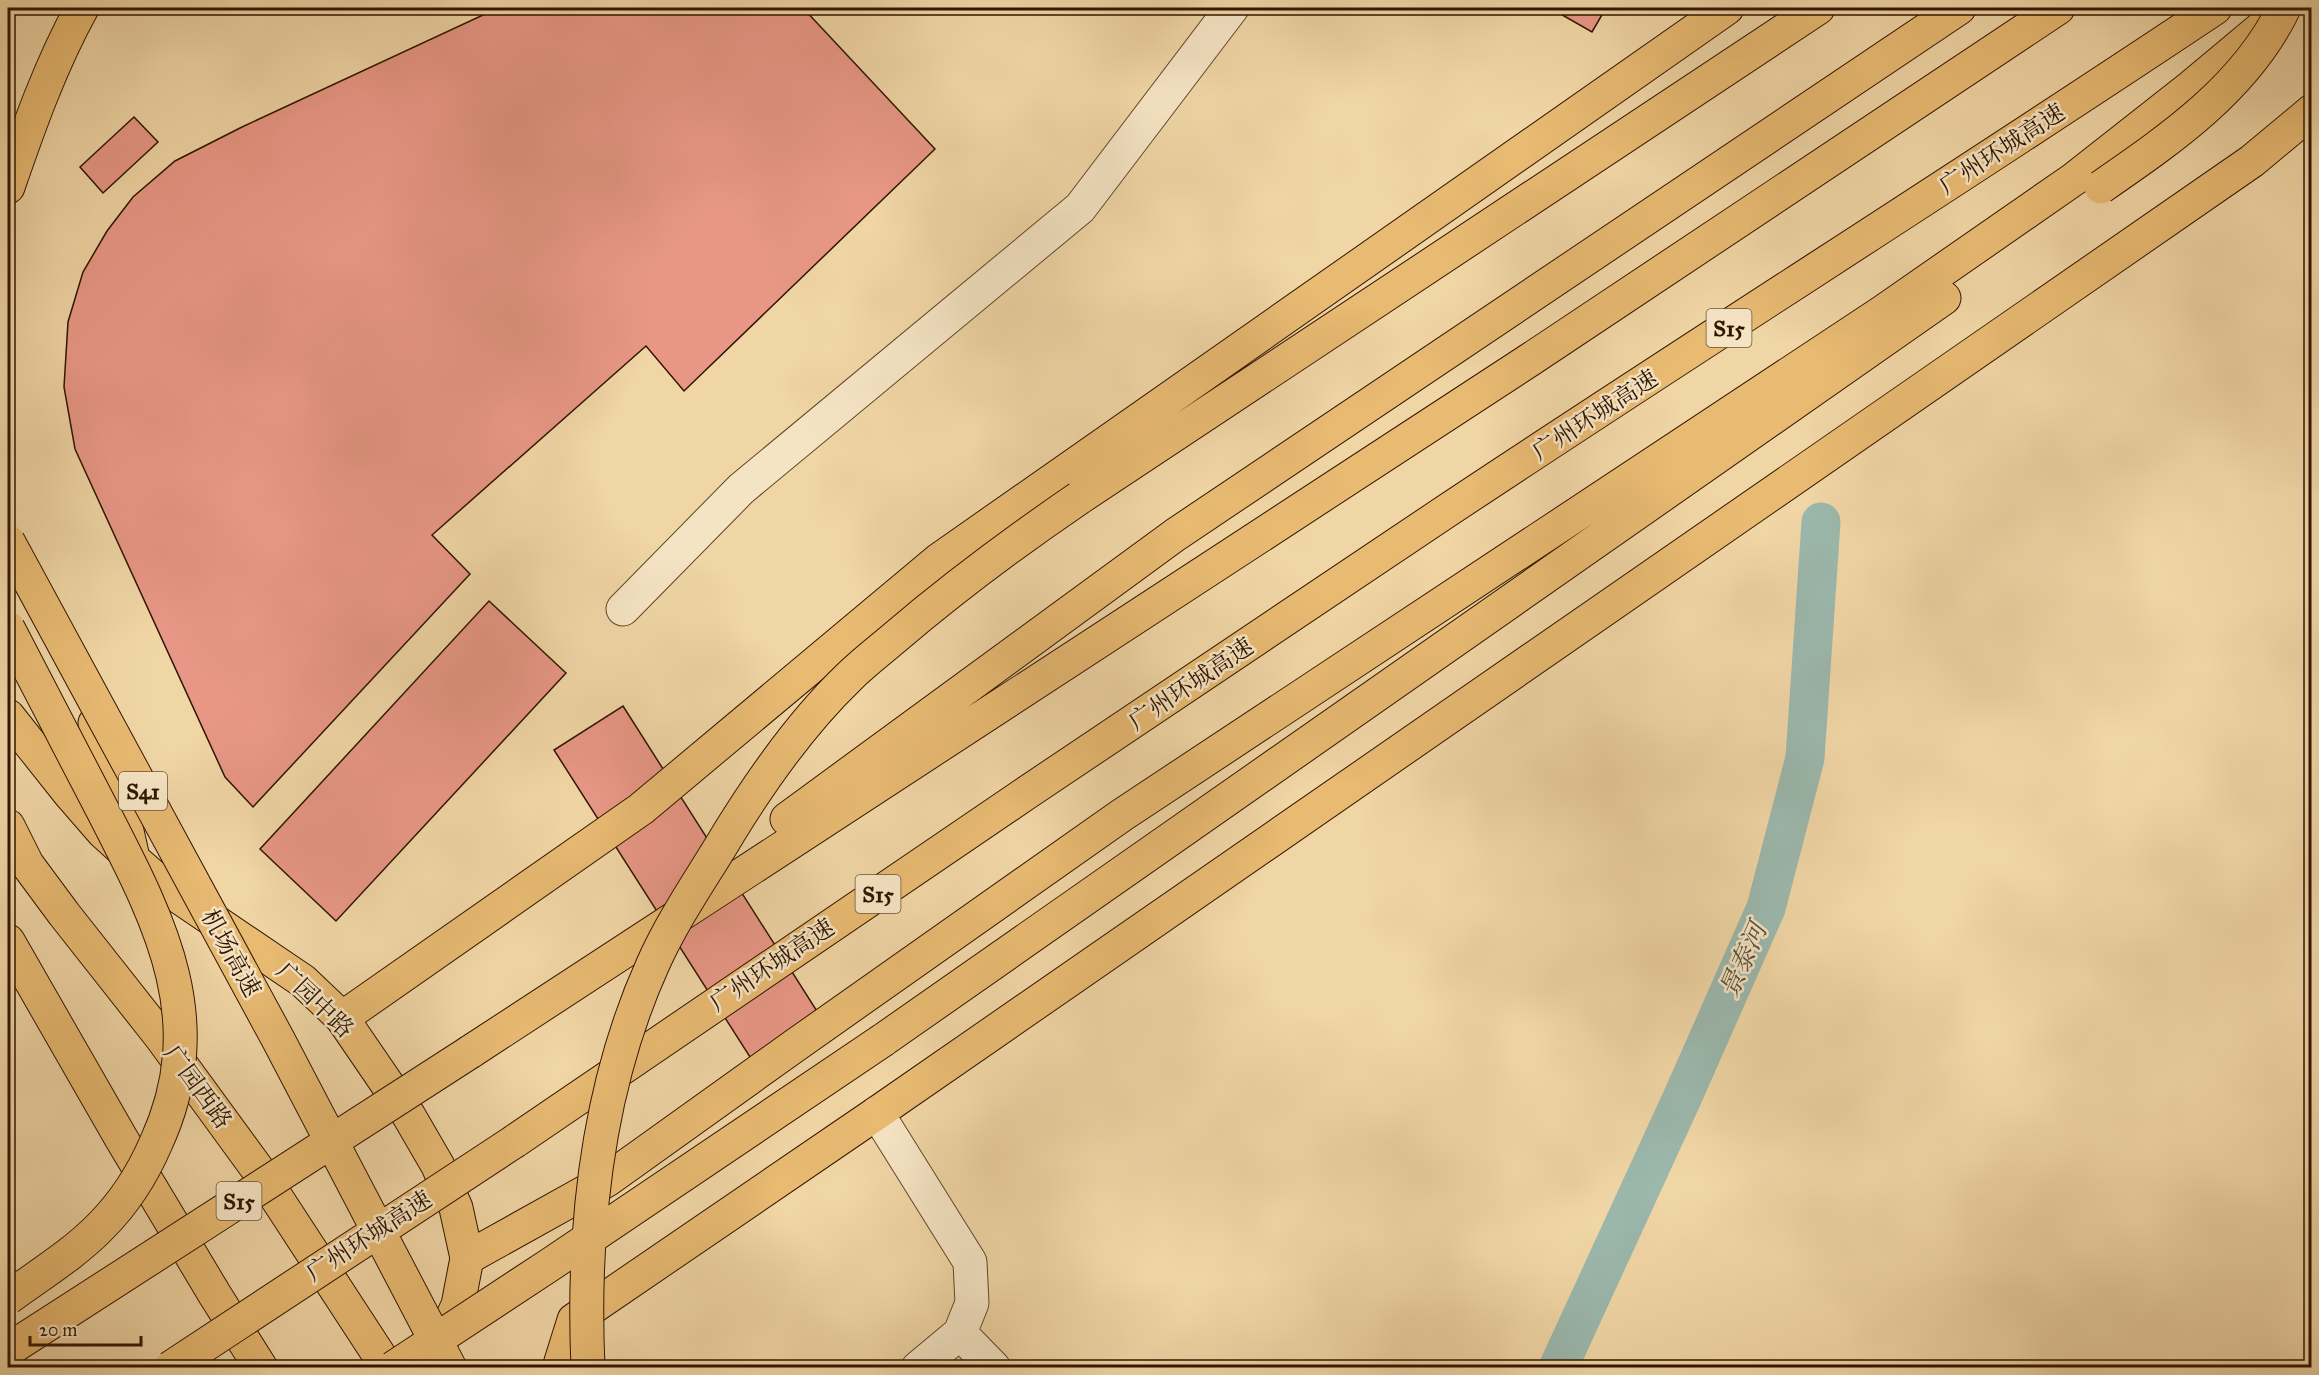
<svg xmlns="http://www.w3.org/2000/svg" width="2319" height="1375" viewBox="0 0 2319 1375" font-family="'IM FELL Great Primer','Noto Serif SC',serif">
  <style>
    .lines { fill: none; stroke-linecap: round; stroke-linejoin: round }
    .canal { stroke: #9bb8ad; stroke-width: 39 }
    .building { fill: #e89786; stroke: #2f1500; stroke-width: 1.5 }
    .minor-casing { stroke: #5f4529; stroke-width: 35 }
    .major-casing { stroke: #2f1500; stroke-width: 35 }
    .highway-casing { stroke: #2f1500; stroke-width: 35 }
    .minor { stroke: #f5e4c4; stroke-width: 33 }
    .major { stroke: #e8ba72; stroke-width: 33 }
    .highway { stroke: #e8ba72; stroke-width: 33 }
    .highway-bridge-casing { stroke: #2f1500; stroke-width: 35; stroke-linecap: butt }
    .highway-bridge { stroke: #e8ba72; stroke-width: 33 }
    .labels { text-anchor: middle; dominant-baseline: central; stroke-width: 5; stroke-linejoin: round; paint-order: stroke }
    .shield { fill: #f5e4c4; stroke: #6a533b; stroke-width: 1.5 }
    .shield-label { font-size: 22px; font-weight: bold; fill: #2f1500 }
    .street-label { font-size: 24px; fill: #2f1500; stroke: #f5e4c4 }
    .water-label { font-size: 26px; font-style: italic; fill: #554e3d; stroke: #f5e4c4 }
  </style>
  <rect width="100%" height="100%" fill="#f0d5a5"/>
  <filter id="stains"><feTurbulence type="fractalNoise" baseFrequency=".00333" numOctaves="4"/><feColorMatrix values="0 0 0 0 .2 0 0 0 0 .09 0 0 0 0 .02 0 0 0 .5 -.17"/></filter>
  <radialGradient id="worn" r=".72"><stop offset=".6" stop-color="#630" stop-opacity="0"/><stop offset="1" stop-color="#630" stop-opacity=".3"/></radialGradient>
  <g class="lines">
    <path class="canal" d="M1558,1368L1683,1096L1766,908L1805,758L1821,522"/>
  </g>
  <path class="building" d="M498,8H803L935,149L684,391L646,346L432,535L470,574L253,807L225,777L75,449L64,387L68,322L83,272L107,231L133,197L175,161L242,127Z
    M1550,8H1606L1592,32Z
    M134,117L158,142L103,193L80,167Z
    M489,601L566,673L336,921L260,849Z
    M623,706L834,1038L766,1082L554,750Z"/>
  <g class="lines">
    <g class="minor-casing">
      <path id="minor" d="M623,609L741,489L1080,208L1232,8
        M877,1113L970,1262L972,1303L960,1333L918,1368
        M960,1333L994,1368"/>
    </g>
    <g class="major-casing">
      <path id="major" d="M8,187C29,126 51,64 82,8
        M8,716L70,794L103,832L134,860L166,888L303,981L342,1018L409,1116L438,1166L456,1208L467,1258L458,1305L429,1368
        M95,723L114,773L133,858
        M8,826L27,864L64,914L161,1037L261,1174L379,1355
        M8,941L121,1138L215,1295L261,1368
        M559,1368L574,1320L877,1113L2252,161L2312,111"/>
    </g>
    <g class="highway-casing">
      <path id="highway" d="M1079,498L1818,8
        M787,819L1175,535L1959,8
        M342,1018L641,809L940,559L1727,8
        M883,1040L1944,298
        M470,1052L1531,359L2058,8
        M515,1141C822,930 1132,721 1442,514C1699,343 1959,179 2215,8
        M467,1258L607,1180L797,1044L1122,815L1881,313L2074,179L2191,87L2276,16"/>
    </g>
    <use href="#minor" class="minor"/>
    <use href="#major" class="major"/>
    <use href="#highway" class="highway"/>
    <g class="highway-bridge-casing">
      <path id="highway-bridge" d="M2101,187C2172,138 2246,87 2284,8
        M8,541L279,1041L450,1368
        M8,628C39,688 71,749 102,809C159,920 213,1019 156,1143C143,1173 124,1203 101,1226C74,1254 39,1275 8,1298
        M8,1350L470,1052
        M170,1368L515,1141
        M393,1368L548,1266L883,1040
        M588,1368C582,1231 596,1090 653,964C674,917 704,875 730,831C764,776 802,722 849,677C863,663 879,651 893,639C954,587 1013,543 1079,498"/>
    </g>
    <use href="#highway-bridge" class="highway-bridge"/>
  </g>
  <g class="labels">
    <g class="shield">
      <rect x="1706.5" y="309" width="45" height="38" rx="4.5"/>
      <rect x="119" y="772" width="48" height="38" rx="4.5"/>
      <rect x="855.5" y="875" width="45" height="38" rx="4.5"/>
      <rect x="216.5" y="1182" width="45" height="38" rx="4.5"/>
    </g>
    <g class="shield-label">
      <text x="1729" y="328">S15</text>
      <text x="143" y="791">S41</text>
      <text x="878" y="894">S15</text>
      <text x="239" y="1201">S15</text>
    </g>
    <g class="street-label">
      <text transform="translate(2002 149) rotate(-33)">广州环城高速</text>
      <text transform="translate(1595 415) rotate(-33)">广州环城高速</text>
      <text transform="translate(1191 684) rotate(-34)">广州环城高速</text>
      <text transform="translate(231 953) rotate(61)">机场高速</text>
      <text transform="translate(772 965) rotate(-34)">广州环城高速</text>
      <text transform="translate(315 1000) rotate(44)">广园中路</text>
      <text transform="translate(198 1087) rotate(54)">广园西路</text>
      <text transform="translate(369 1236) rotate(-33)">广州环城高速</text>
    </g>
    <g class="water-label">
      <text transform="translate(1743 960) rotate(-66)">景泰河</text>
    </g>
  </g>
  <rect width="2319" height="1375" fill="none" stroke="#f0d5a5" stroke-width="30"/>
  <rect x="9" y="9" width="2301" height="1357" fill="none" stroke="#2f1500" stroke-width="3"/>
  <rect x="15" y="15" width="2289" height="1345" fill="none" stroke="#2f1500" stroke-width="1.5"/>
  <path d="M30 1336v9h111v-9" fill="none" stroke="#2f1500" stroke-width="3"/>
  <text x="39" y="1336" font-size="18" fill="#2f1500" stroke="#f5e4c4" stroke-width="4.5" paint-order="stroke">20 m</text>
  <rect width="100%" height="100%" filter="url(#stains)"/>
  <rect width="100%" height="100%" fill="url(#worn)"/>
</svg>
